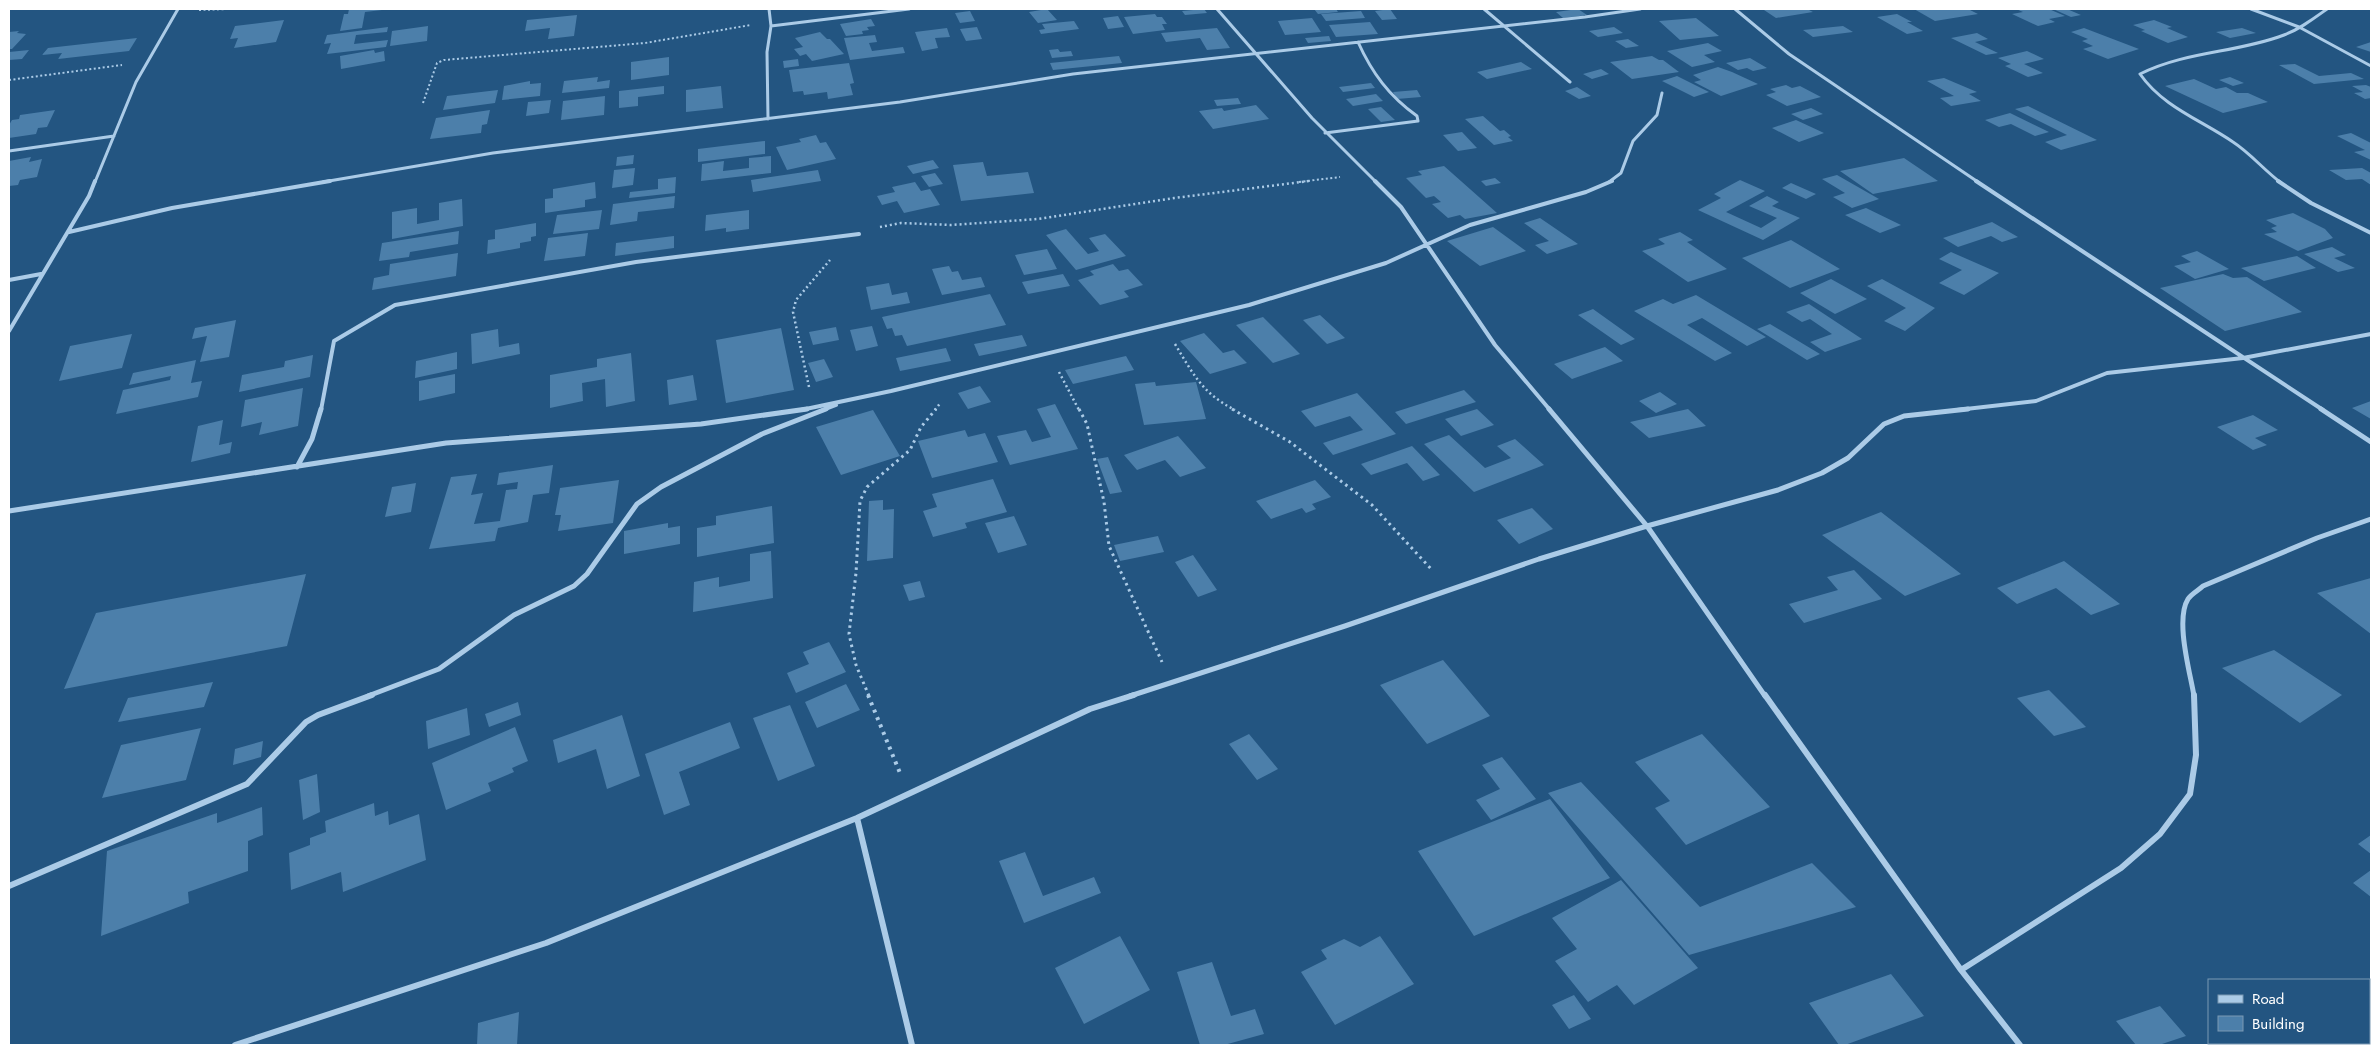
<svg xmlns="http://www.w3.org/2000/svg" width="2380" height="1054" viewBox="0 0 2380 1054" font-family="Jost,sans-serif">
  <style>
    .building { fill: #4c7faa }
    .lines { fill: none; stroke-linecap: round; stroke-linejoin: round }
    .path-far3 { stroke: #abcbe7; stroke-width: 2; stroke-dasharray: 2 2.5; stroke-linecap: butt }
    .path-far2 { stroke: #abcbe7; stroke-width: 2.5; stroke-dasharray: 2 3; stroke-linecap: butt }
    .path-far1 { stroke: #abcbe7; stroke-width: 3; stroke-dasharray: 2.5 4; stroke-linecap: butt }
    .path { stroke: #abcbe7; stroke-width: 4; stroke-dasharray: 3 5; stroke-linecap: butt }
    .minor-far3 { stroke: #abcbe7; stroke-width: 3 }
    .minor-far2 { stroke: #abcbe7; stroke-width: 4 }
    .minor-far1 { stroke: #abcbe7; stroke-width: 5 }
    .minor { stroke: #abcbe7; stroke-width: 6 }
  </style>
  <rect width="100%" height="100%" fill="#235581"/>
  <path class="building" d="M349,9H382V10L365,12L362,28L340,31L344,14H348Z
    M1047,9L1057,20L1038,23L1029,12Z
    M1204,9L1207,13L1185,15L1182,11Z
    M1314,9H1336L1338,12L1318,14Z
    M1390,9L1397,19L1382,20L1375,11Z
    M1578,9L1587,15L1563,18L1556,12Z
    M1774,9H1807L1813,12L1776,18L1764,10Z
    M1914,9H1968L1978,14L1935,21Z
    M2016,9H2049L2065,16L2049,19L2055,22L2038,26L2012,14L2023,12Z
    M2053,9H2067L2081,15L2071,17Z
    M970,11L975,21L960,23L955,13Z
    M1361,11L1365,18L1326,21L1321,14Z
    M1155,14L1157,17H1162L1167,24H1162L1165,30L1133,34L1124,17Z
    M1897,14L1912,22H1907L1923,31L1907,34L1877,17Z
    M577,15L574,36L548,39L550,28L525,31L527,20Z
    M1118,16L1124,27L1108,29L1103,18Z
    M1312,18L1321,32L1285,35L1278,21Z
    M1696,18L1719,36L1680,40L1659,21Z
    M871,19L875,26L867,27L869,30L862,31L863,34L846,36L840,24Z
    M284,20L276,42L234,48L238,38L230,39L235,26Z
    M2154,20L2172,27L2167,28L2188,37L2168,43L2141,31L2145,30L2133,25Z
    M1074,21L1079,29L1041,34L1039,30L1045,29L1042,24Z
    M1370,22L1378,34L1336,37L1329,25Z
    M428,26L427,41L390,46L392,31Z
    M1843,26L1853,32L1813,37L1803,30Z
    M388,27L387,32L356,35L354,44L388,40L386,47L327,54L331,43L324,44L327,35Z
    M977,27L982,39L966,41L960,29Z
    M1614,27L1623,33L1598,37L1589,31Z
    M947,28L950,37L935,38L938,48L922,51L915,32Z
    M1217,28L1230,48L1207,50L1200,38L1166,42L1161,33Z
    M2084,28L2139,49L2108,59L2083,49L2093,46L2082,41L2088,39L2071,32Z
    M2242,28L2256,33L2230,38L2216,32Z
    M19,31L17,33L26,34L12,49H9V32Z
    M820,32L827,39H830L844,54L812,61L806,54L800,56L794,49L803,47L795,38Z
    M1977,33L1988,39L1975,42L1998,53L1986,55L1951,38Z
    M875,35L877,42L869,43L872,51L903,47L905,53L850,60L844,38Z
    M1329,36L1331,41L1308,43L1305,38Z
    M137,38L129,51L58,59L62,53L42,55L48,48Z
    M1628,39L1639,46L1626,48L1615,41Z
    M2371,42V52L2356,47Z
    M1708,43L1722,51L1704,55L1715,62L1692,67L1667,51Z
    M1058,49L1060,52L1071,51L1073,56L1052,58L1049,50Z
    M29,50L22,59L9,60V52Z
    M374,50L375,53L384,51L385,61L341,69L340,56Z
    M2027,51L2044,59L2024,64L2043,73L2028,77L2005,66L2011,64L1998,58Z
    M1119,56L1122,63L1053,70L1050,63Z
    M1652,56L1659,60H1663L1679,72L1632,79L1610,62Z
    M669,57V75L631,80V62Z
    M1750,58L1767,68L1753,71L1747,68L1738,70L1726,63Z
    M798,59L799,66L784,68L783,61Z
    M1521,62L1532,69L1487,79L1477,72Z
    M849,63L854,83L850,84L853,95L828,99L827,92L804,95L803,91L793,92L789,70Z
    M2295,64L2319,76L2351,73L2364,79L2314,84L2279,65Z
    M1718,67L1732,72L1758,84L1721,96L1694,82L1701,80L1693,75Z
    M1601,69L1609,74L1592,79L1583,74Z
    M1677,76L1709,92L1694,97L1662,81Z
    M598,77L597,82L610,80L609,88L562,93L564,81Z
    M2230,77L2244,83L2233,86L2219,80Z
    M1944,78L1977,92L1969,94L1981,101L1951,106L1940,98L1954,96L1927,81Z
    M2194,79L2216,89L2226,87L2237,93H2248L2268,102L2223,113L2165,86Z
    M530,81V84L541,83L540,96L502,100L504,86Z
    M1371,83L1375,88L1343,92L1339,87Z
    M1786,85L1792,88L1800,86L1821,97L1787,106L1766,95L1776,92L1770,89Z
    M2366,85L2371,87V98L2365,99L2354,93L2363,92L2352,86Z
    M664,86V94L638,97V106L619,108V91Z
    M721,86L723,108L686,112V90Z
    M1577,87L1591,96L1579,99L1565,91Z
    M498,90L495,103L443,110L447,96Z
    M1417,90L1421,97L1397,99L1393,92Z
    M1376,94L1383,101L1353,106L1346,99Z
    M605,96L604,115L561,120L563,101Z
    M1238,98L1241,104L1217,106L1214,100Z
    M551,100L549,113L526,116L528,102Z
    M1256,105L1269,119L1213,129L1199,111L1222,108L1224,111Z
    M2028,106L2097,140L2061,150L2045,142L2067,135L2015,109Z
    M1381,107L1395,120L1381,122L1368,109Z
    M1811,108L1823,114L1803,120L1791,114Z
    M55,110L47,127L38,128L36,134L9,138V125L12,120L19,119L20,115Z
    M490,110L487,124L482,125L481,133L430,139L436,118Z
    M2010,113L2049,132L2035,136L2011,124L1999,127L1985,120Z
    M1483,116L1500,131L1504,130L1511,136L1508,137L1513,141L1494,145L1465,119Z
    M1796,120L1824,133L1799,142L1772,128Z
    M1462,132L1477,148L1458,151L1443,135Z
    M2351,133L2371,143V160L2354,152L2365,150L2337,136Z
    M816,135L820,143L826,142L836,159L787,170L776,147L801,142L799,139Z
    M765,141V154L698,162V149Z
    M634,155L633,164L616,166L617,157Z
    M771,156V173L701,181L702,164L724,161L723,171L749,168V158Z
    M31,157L29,162L42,159L37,177L20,180L18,185L9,186V161Z
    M1904,158L1938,181L1873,194L1840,171Z
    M933,160L939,168L913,174L907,166Z
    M983,162L987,176L1028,172L1034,193L961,201L953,165Z
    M1444,166L1497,213L1465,219L1460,215L1448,218L1432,204L1441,202L1434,196L1426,198L1406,178L1422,175L1418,171Z
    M635,168L633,185L612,188L614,170Z
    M2362,168L2371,173V185L2362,179L2346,180L2329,170Z
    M818,170L821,181L753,192L751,180Z
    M935,173L943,184L929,187L921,176Z
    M1837,175L1879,199L1852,208L1833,197L1845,193L1822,179Z
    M676,177L675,193L629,198L630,192L658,189V179Z
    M1495,178L1501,183L1486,186L1481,181Z
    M1740,180L1765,191L1726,212L1761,228L1777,218L1749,206L1767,196L1779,202L1772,206L1800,218L1763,240L1698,210L1721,198L1714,194Z
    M595,182L596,198L585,200V207L545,213V199L553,198V189Z
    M915,182L921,191L930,189L940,205L904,213L897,201L882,205L877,196L895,192L892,187Z
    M1791,183L1816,194L1806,199L1782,188Z
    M675,196L674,208L638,212L637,221L610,225L613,204Z
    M462,199L463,226L392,239V212L417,208V224L439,220V203Z
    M1866,208L1901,225L1880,233L1845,215Z
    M602,210L599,229L553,234L557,215Z
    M749,210V229L726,232V228L705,231L706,215Z
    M2293,213L2325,229L2333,238L2298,251L2264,234L2277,232L2271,228L2277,226L2266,220Z
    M1540,218L1578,244L1547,254L1535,245L1549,241L1524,223Z
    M1992,222L2018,237L2002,242L1991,236L1958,247L1943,238Z
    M536,223V236L531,237V241L520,243V248L487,254L488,240L495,239V230Z
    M1493,227L1526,251L1480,266L1447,241Z
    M1066,229L1088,254L1099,251L1089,238L1105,234L1126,256L1076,270L1046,235Z
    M459,231L458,244L410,252L409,257L379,261L382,243Z
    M1680,232L1693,240L1687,242L1727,269L1688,282L1642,251L1665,244L1658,239Z
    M588,233L585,256L544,261L548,238Z
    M674,236V248L615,256L616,243Z
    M1791,240L1840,269L1790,288L1742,258Z
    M2332,247L2346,255L2334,258L2355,268L2338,272L2304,254Z
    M1047,249L1057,269L1024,275L1015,255Z
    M2197,251L2229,269L2195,279L2174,266L2191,262L2181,256Z
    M1951,252L1999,273L1964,295L1939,283L1962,270L1939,259Z
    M458,253L456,276L372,290L374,278L389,275L390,264Z
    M2297,256L2316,268L2264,281L2241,268Z
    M1113,264L1119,271L1128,269L1143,285L1124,291L1129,297L1100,305L1078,280L1094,275L1090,271Z
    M949,266L952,272L958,271L962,280L981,277L985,287L942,295L932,269Z
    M1063,274L1070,286L1028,294L1022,282Z
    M2223,274L2233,278L2247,277L2302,312L2225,331L2160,288Z
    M1831,279L1867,299L1835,314L1800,293Z
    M1882,279L1935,308L1905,331L1884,321L1906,308L1867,286Z
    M889,283L892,295L907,292L910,303L871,310L866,287Z
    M990,294L1006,325L907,346L902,335L895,336L892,328L887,329L882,317Z
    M1696,295L1766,337L1747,346L1702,318L1687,325L1732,353L1715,361L1634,311L1663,299L1673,304Z
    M1809,304L1862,339L1825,352L1810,342L1832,334L1810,319L1802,322L1786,312Z
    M1593,309L1635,339L1621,345L1578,315Z
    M1320,315L1345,338L1327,344L1303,320Z
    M1263,317L1300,354L1273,363L1236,325Z
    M236,320L229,357L200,362L207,336L192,339L195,328Z
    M1770,324L1820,354L1807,360L1757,329Z
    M872,326L878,346L856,351L850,330Z
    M836,327L839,340L813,345L809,332Z
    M781,328L794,390L726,403L716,340Z
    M498,329L499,347L519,343L520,354L472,364L471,334Z
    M1204,333L1223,353L1234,350L1247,363L1210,374L1180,341Z
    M132,334L122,368L59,381L70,346Z
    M1022,335L1027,346L979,356L974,344Z
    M1605,347L1623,361L1572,379L1554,364Z
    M946,348L951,361L900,371L896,358Z
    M457,352V369L415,378L416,361Z
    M631,353L635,401L606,407L605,379L582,383L583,401L550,408V375L597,367V359Z
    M313,355L310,377L239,392L242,375L284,367L285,361Z
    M1126,356L1134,370L1073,384L1065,370Z
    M824,359L833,377L816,382L808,363Z
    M196,360L191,383L202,381L198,397L116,414L123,390L170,380L171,376L129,385L133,373Z
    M455,374V393L419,401V381Z
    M693,375L697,400L669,405L667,380Z
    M1155,382L1156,386L1196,382L1206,419L1144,425L1135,384Z
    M980,386L991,402L968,409L958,393Z
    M303,388L298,426L259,435L262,422L241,427L245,400Z
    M1464,390L1476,402L1406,424L1395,412Z
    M1660,392L1677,404L1656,413L1639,401Z
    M1357,393L1396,434L1333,455L1323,443L1363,430L1350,416L1315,427L1301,411Z
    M2371,401V419L2352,408Z
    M1055,404L1078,449L1010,465L997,436L1026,430L1032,442L1051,437L1037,409Z
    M1477,409L1494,425L1461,436L1445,419Z
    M1688,409L1706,426L1649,438L1630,422Z
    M873,410L900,456L841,475L816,427Z
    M2253,415L2278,430L2255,438L2267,445L2253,450L2217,427Z
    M223,420L219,445L232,442L230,453L191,462L198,426Z
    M965,430L968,437L985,433L998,462L932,478L918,441Z
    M1449,435L1485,468L1511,458L1497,446L1515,439L1544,465L1474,492L1424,444Z
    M1178,436L1206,468L1180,477L1165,460L1137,470L1124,455Z
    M1412,446L1440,475L1423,481L1407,463L1371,475L1361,464Z
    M1108,457L1122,492L1110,494L1097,459Z
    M553,465L549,493L533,495L528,522L498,528L495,541L429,549L451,477L477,474L471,495L483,493L474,524L500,521L506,490L517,489L518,482L497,485L499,473Z
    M993,479L1007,512L965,523L967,528L933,537L923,511L937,507L932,494Z
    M619,480L613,523L558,531L561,515H555L560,488Z
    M1315,480L1331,497L1312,504L1316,509L1306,513L1302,508L1271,519L1256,501Z
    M416,483L411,512L385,517L392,487Z
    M883,500V510L894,509L893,558L867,561L869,501Z
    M772,506L774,543L697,557V528L716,525V516Z
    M1532,508L1553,529L1519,544L1497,520Z
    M1881,512L1961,574L1905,596L1822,535Z
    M1014,516L1027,545L998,553L985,523Z
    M668,523V528L680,526V544L624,554V531Z
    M1158,536L1164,552L1120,561L1114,545Z
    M771,551L773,598L693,612L694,582L719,577V587L750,581V554Z
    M1193,555L1217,590L1198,597L1175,562Z
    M2064,561L2120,604L2091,615L2056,588L2017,604L1997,588Z
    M1854,570L1882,599L1804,623L1789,604L1838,590L1827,577Z
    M306,574L287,646L64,689L96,613Z
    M2371,578V634L2317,593Z
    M920,581L925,597L909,601L903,585Z
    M829,642L846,672L796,693L787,673L809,664L803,652Z
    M2274,650L2342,695L2300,723L2222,668Z
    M1443,660L1490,716L1427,744L1380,685Z
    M213,682L204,707L118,722L128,698Z
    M846,684L860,710L817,728L805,702Z
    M2049,690L2086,727L2054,736L2017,698Z
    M518,702L521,715L489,727L485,714Z
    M790,705L815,766L778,781L753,718Z
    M467,708L470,735L428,749L426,721Z
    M622,715L640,776L607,789L596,749L558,763L553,740Z
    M730,722L740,748L679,772L690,805L664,815L645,754Z
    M515,727L528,761L512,768L514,772L488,783L491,791L446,810L432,763Z
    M201,728L186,780L102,798L121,745Z
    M1249,734L1278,769L1257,780L1229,744Z
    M1702,734L1770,807L1686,845L1655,808L1670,801L1635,762Z
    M263,741L261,757L233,765L235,749Z
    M1502,757L1536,799L1491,820L1476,800L1500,789L1482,765Z
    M317,774L320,812L303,820L299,780Z
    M1581,782L1700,907L1812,863L1856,907L1689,955L1548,793Z
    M1550,799L1610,878L1474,936L1418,851Z
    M374,803L375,816L388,811L389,825L419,814L426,860L343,892L341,872L291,890L289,853L310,845V838L326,832L325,821Z
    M262,807L263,835L248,841V871L188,892L189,903L101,936L107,851L217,813V823Z
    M2371,835V854L2358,844Z
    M1025,852L1043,896L1094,877L1101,893L1024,923L999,861Z
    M2371,870V897L2353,883Z
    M1621,880L1698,968L1634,1005L1617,985L1588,1002L1555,961L1577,949L1552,918Z
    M1120,936L1150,990L1084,1024L1055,968Z
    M1380,936L1414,984L1335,1025L1301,972L1327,959L1321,950L1344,939L1360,947Z
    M1212,962L1231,1016L1255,1009L1264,1034L1224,1045H1200L1177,972Z
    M1891,974L1924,1016L1845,1045H1839L1809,1003Z
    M1574,995L1591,1019L1569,1029L1552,1005Z
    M2160,1006L2186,1036L2159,1045H2136L2116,1021Z
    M519,1012L517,1045H477L478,1023Z"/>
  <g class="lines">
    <path class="path-far3" d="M199,10L229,9
      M9,80L122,65
      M423,103L437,63L444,60L645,43L751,25
      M1299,182L1340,177"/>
    <path class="path-far2" d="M880,227L901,223L951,225L1038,219L1174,198L1309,181
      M1175,344C1193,374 1203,394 1235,410
      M1059,372L1079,410
      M809,387L793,312L796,300L830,260
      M935,410L941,402"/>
    <path class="path-far1" d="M1079,409L1087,424L1104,502L1109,546L1162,662
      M1232,409L1290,442L1372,505L1433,571
      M869,696L856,665L849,634L856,573L860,501L867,487L910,450L921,427L936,409"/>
    <path class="path" d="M868,695L900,773"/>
    <path class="minor-far3" d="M769,9L771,26
      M1217,9L1312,118L1376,182
      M1484,9L1570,82
      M1735,9L1789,54L1978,182
      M2251,9L2299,27L2371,66
      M768,119L767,52L771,26L909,9
      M1325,133L1418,121L1417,116C1389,96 1372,73 1358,42
      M9,151L114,136
      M95,182L136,82L178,9
      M323,182L493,153L900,102L1073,74L1585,17L1640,9
      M1609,182L1621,173L1633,141L1657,115L1662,93
      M2280,182C2263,169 2250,153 2233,142C2201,120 2163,107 2140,74C2186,51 2237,53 2284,35C2300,29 2313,19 2327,9"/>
    <path class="minor-far2" d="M1375,181L1401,207L1495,345L1550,410
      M1976,181L2323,410
      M2278,181L2311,203L2371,233
      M69,232L172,208L330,181
      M9,280L41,274
      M9,331L89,196L95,181
      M321,410L334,341L395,305L636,262L859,234
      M801,410L891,391L1249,305L1386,263L1470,225L1586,192L1612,181
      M823,410L836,405
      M1957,410L2036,401L2107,373L2243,358L2371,334"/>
    <path class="minor-far1" d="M1549,409L1647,526L1765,696
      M2321,409L2371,442
      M297,467L312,439L321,409
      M9,511L446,443L701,424L807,409
      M368,696L439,669L514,615L574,586L587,574L637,504L661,487L762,434L826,409
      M1130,696L1345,626L1539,559L1647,526L1778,490L1822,473L1848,458L1884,424L1904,416L1968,409
      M2194,696C2190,672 2175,620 2188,599C2191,594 2199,590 2203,586L2317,538L2371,519"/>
    <path class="minor" d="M1765,695L1961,970L2020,1045
      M857,818L912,1045
      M9,886L247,784L306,722L318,715L372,695
      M1961,970L2121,868L2160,834L2190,794L2196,755L2194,695
      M235,1045L546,943L857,818L1090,709L1134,695"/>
  </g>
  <rect width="2380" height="1054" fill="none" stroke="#ffffff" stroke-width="20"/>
  <rect x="2208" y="979" width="162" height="65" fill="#235581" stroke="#7b99b3"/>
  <rect x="2218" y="995" width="25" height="8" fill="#abcbe7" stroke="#7b99b3"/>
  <text x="2252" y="1004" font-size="15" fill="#ffffff">Road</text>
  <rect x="2218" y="1016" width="25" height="15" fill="#4c7faa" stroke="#7b99b3"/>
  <text x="2252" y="1029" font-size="15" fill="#ffffff">Building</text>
</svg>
